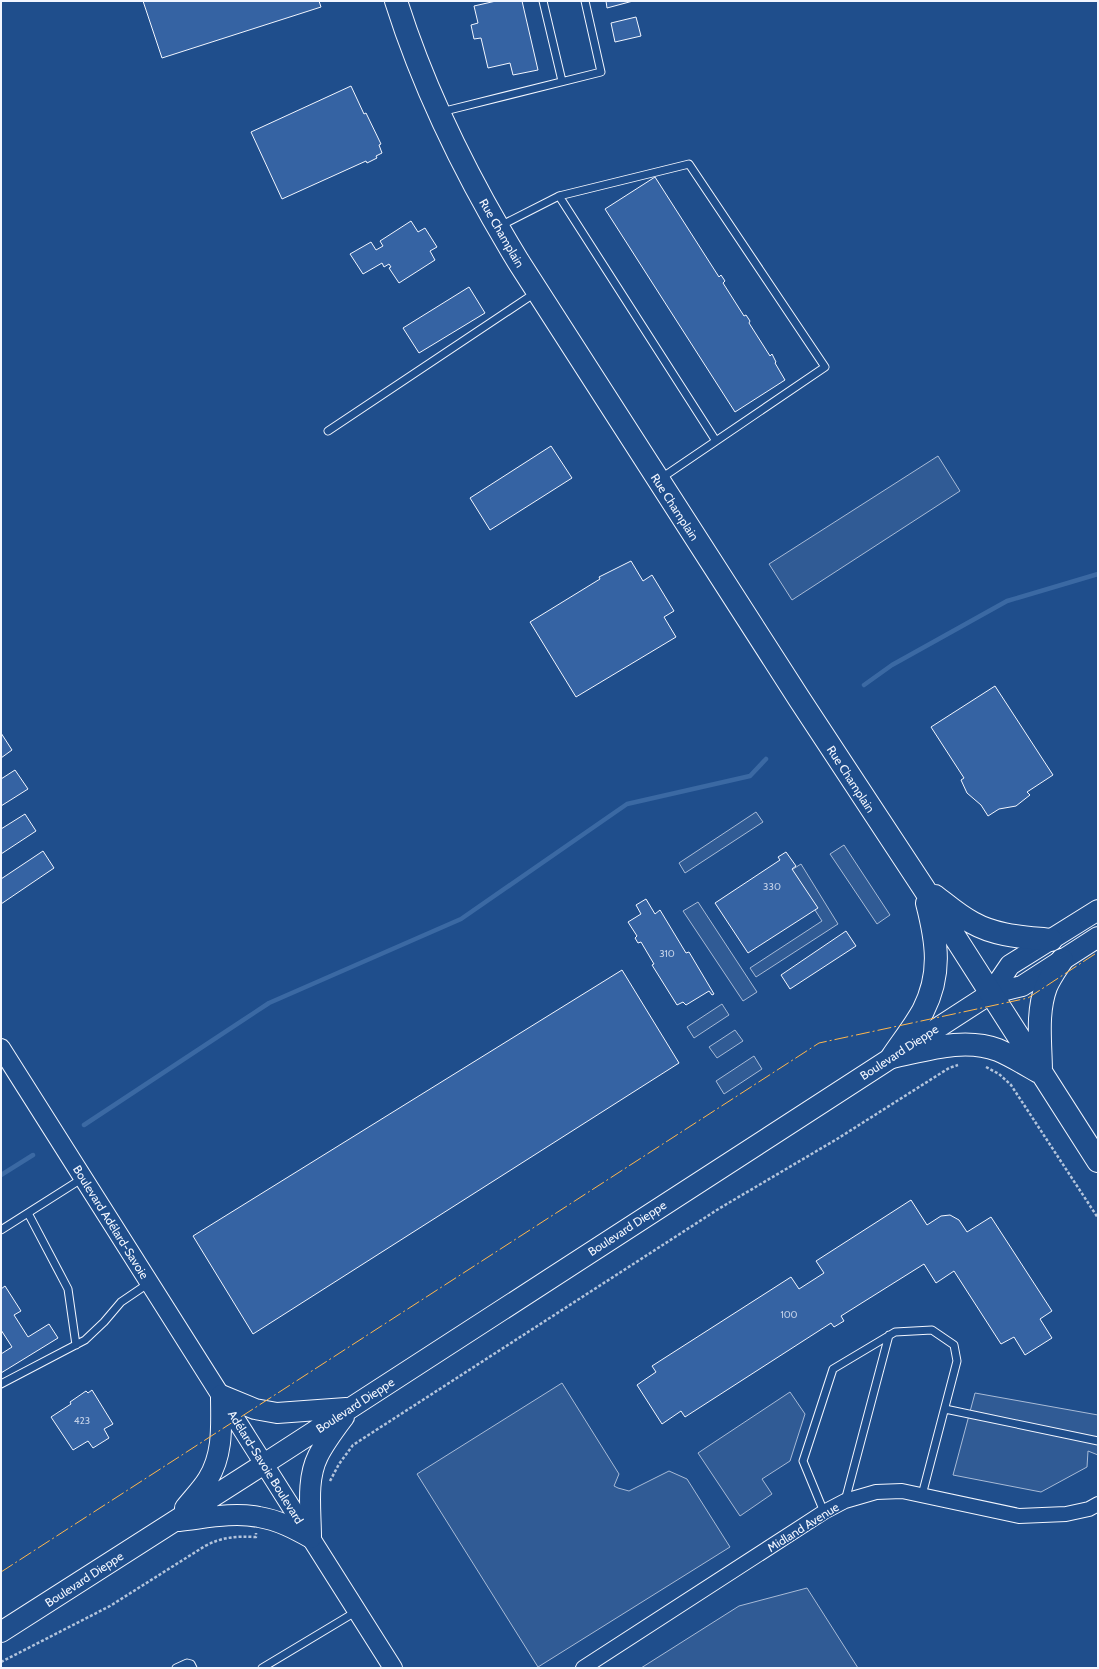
<svg xmlns="http://www.w3.org/2000/svg" width="1099" height="1669" viewBox="0 0 1099 1669" font-family="Cabin,sans-serif">
  <style>
    .parking { fill: #305b95; stroke: #a8bbd7 }
    .lines { fill: none; stroke-linecap: round; stroke-linejoin: round }
    .stream { stroke: #3b69a3; stroke-width: 4.5 }
    .building { fill: #3563a3; stroke: #f2f6ff }
    .service-casing { stroke: #f2f6ff; stroke-width: 9 }
    .minor-casing { stroke: #f2f6ff; stroke-width: 16 }
    .tertiary-casing { stroke: #f2f6ff; stroke-width: 20 }
    .secondary-casing { stroke: #f2f6ff; stroke-width: 22 }
    .primary-casing { stroke: #f2f6ff; stroke-width: 24 }
    .path { stroke: #b3c4dc; stroke-width: 2.5; stroke-dasharray: 3 2; stroke-linecap: butt }
    .service { stroke: #1f4e8c; stroke-width: 7 }
    .minor { stroke: #1f4e8c; stroke-width: 14 }
    .tertiary { stroke: #1f4e8c; stroke-width: 18 }
    .secondary { stroke: #1f4e8c; stroke-width: 20 }
    .primary { stroke: #1f4e8c; stroke-width: 22 }
    .power { stroke: #ffb74d; stroke-width: 1; stroke-dasharray: 14 3 2 3; stroke-linecap: butt }
    .labels { text-anchor: middle; dominant-baseline: central; stroke-width: 3; stroke-linejoin: round; paint-order: stroke }
    .number-label { font-size: 10px; fill: #c3d1e8 }
    .street-label { font-size: 12px; fill: #f2f6ff; stroke: #1f4e8c }
  </style>
  <rect width="100%" height="100%" fill="#1f4e8c"/>
  <path class="parking" d="M938,456L960,491L792,600L769,564Z
    M756,812L763,822L685,873L679,863Z
    M844,845L890,915L877,924L830,854Z
    M801,864L838,924L756,977L750,968L822,921L790,871Z
    M698,902L757,992L743,1001L683,911Z
    M722,1004L729,1015L694,1038L687,1027Z
    M735,1030L743,1041L717,1058L709,1047Z
    M754,1056L762,1069L724,1094L716,1081Z
    M562,1383L619,1474L614,1486L618,1488L629,1491L669,1471L687,1479L730,1547L538,1667L417,1474Z
    M790,1392L805,1414L790,1461L762,1479L772,1494L740,1516L698,1453Z
    M975,1393L1098,1415V1455L1088,1451L1087,1467L1041,1492L953,1475Z
    M807,1588L858,1668H641L739,1606Z"/>
  <g class="lines">
    <path class="stream" d="M864,685L892,665L1007,601L1098,574
      M84,1125L269,1003L461,919L627,804L750,776L766,759
      M1,1175L33,1155"/>
  </g>
  <path class="building" d="M143,1H319L321,7L162,58Z
    M496,1H522L538,70L513,75L510,63L488,68L481,38L474,39L471,25L478,23L474,6Z
    M606,1H633L607,8Z
    M636,17L641,36L615,42L611,23Z
    M351,86L364,114L366,113L381,144L379,145L382,153L376,156L377,158L367,163L366,161L282,199L251,132Z
    M655,177L719,277L721,275L725,281L723,283L744,316L746,315L750,321L749,323L770,356L772,354L776,362L775,363L785,380L735,412L605,209Z
    M411,221L418,232L425,228L437,247L430,251L435,260L399,283L389,268L391,267L389,264L384,267L382,263L363,274L350,254L371,242L376,250L383,246L380,241Z
    M469,287L485,313L419,353L403,328Z
    M551,446L572,478L490,530L470,498Z
    M631,561L643,581L652,575L674,611L664,617L676,637L576,697L530,622L600,579L599,577Z
    M995,686L1053,775L1027,792L1030,795L1016,806L999,809L988,816L981,805L967,793L961,780L964,778L931,727Z
    M1,733L12,750L1,758Z
    M15,770L28,789L1,806V779Z
    M25,814L36,831L1,854V829Z
    M43,851L54,868L1,904V879Z
    M786,852L796,866L792,869L818,908L748,953L715,903L780,860L778,857Z
    M646,899L655,914L660,910L686,953L689,952L714,994L712,995L709,991L686,1005L683,1002L677,1005L652,965L654,964L641,942L638,943L635,938L637,936L628,922L641,914L636,905Z
    M846,931L856,946L790,989L781,975Z
    M622,970L679,1063L253,1334L193,1236Z
    M911,1200L927,1225L941,1216L950,1215L959,1220L967,1232L991,1217L1052,1311L1040,1319L1052,1338L1025,1355L1014,1337L1001,1344L954,1271L936,1283L924,1264L841,1316L844,1321L834,1327L831,1323L685,1417L681,1411L662,1424L637,1385L656,1372L652,1366L791,1277L799,1289L824,1273L816,1261Z
    M5,1286L21,1311L14,1315L28,1337L49,1324L58,1338L1,1373V1354L12,1347L1,1330V1289Z
    M92,1390L113,1424L104,1429L109,1438L93,1448L88,1441L73,1450L51,1417L71,1404L70,1402L86,1391L88,1393Z"/>
  <g class="lines">
    <g class="service-casing">
      <path id="service" d="M543,1L562,81
        M441,112L601,72L585,1
        M559,196L689,164L825,367L716,441
        M500,226L559,196L716,441L660,479
        M328,431L535,293
        M28,1213L68,1289L76,1345
        M1,1230L83,1178
        M1,1384L85,1340L104,1322L121,1302L149,1283
        M945,1409L1098,1441
        M845,1501L889,1335
        M824,1512L803,1461L833,1369L895,1332L932,1330L954,1345L957,1361L922,1495
        M176,1668L187,1663L191,1664L193,1668
        M262,1668L357,1611"/>
    </g>
    <g class="minor-casing">
      <path id="minor" d="M583,1668L824,1512L845,1501L876,1492L902,1491L1019,1516L1066,1514L1089,1509L1098,1504"/>
    </g>
    <g class="tertiary-casing">
      <path id="tertiary" d="M1,1048L393,1668"/>
    </g>
    <g class="secondary-casing">
      <path id="secondary" d="M991,993L1010,965L1098,910
        M185,1508C192,1499 202,1489 208,1479C224,1453 221,1424 221,1395L255,1409L277,1413L346,1408
        M179,1521C206,1518 233,1512 259,1517C278,1520 295,1529 311,1538C311,1511 306,1480 318,1456C325,1442 335,1429 344,1417
        M1,1632L264,1464L990,994L1022,986L1098,937"/>
    </g>
    <g class="primary-casing">
      <path id="primary" d="M396,1C425,93 468,179 518,261L800,700L923,887L1098,1161
        M935,896C947,905 959,916 973,923C996,936 1024,937 1051,940
        M892,1057C902,1042 914,1027 923,1011C942,974 937,942 927,903
        M892,1057C926,1050 964,1037 998,1050C1012,1056 1025,1064 1039,1072
        M1041,1073C1041,1045 1036,1014 1046,987C1050,977 1056,969 1062,960"/>
    </g>
    <path class="path" d="M986,1067L999,1074L1011,1085L1098,1218
      M330,1481L339,1464L353,1445L720,1208L837,1139L949,1068L958,1065
      M1,1662L110,1606L205,1546C222,1537 236,1536 256,1537V1533"/>
    <use href="#service" class="service"/>
    <use href="#minor" class="minor"/>
    <use href="#tertiary" class="tertiary"/>
    <use href="#secondary" class="secondary"/>
    <use href="#primary" class="primary"/>
    <path class="power" d="M1,1572L819,1043L1028,998L1098,952"/>
  </g>
  <g class="labels">
    <g class="number-label">
      <text x="772" y="886">330</text>
      <text x="667" y="953">310</text>
      <text x="789" y="1314">100</text>
      <text x="82" y="1420">423</text>
    </g>
    <g class="street-label">
      <text transform="translate(502 233) rotate(60)">Rue Champlain</text>
      <text transform="translate(675 507) rotate(57)">Rue Champlain</text>
      <text transform="translate(851 779) rotate(57)">Rue Champlain</text>
      <text transform="translate(899 1052) rotate(-33)">Boulevard Dieppe</text>
      <text transform="translate(111 1222) rotate(58)">Boulevard Adélard-Savoie</text>
      <text transform="translate(627 1228) rotate(-33)">Boulevard Dieppe</text>
      <text transform="translate(355 1405) rotate(-33)">Boulevard Dieppe</text>
      <text transform="translate(266 1467) rotate(58)">Adélard-Savoie Boulevard</text>
      <text transform="translate(803 1527) rotate(-32)">Midland Avenue</text>
      <text transform="translate(84 1579) rotate(-33)">Boulevard Dieppe</text>
    </g>
  </g>
  <rect width="1099" height="1669" fill="none" stroke="#f2f6ff" stroke-width="4"/>
</svg>
